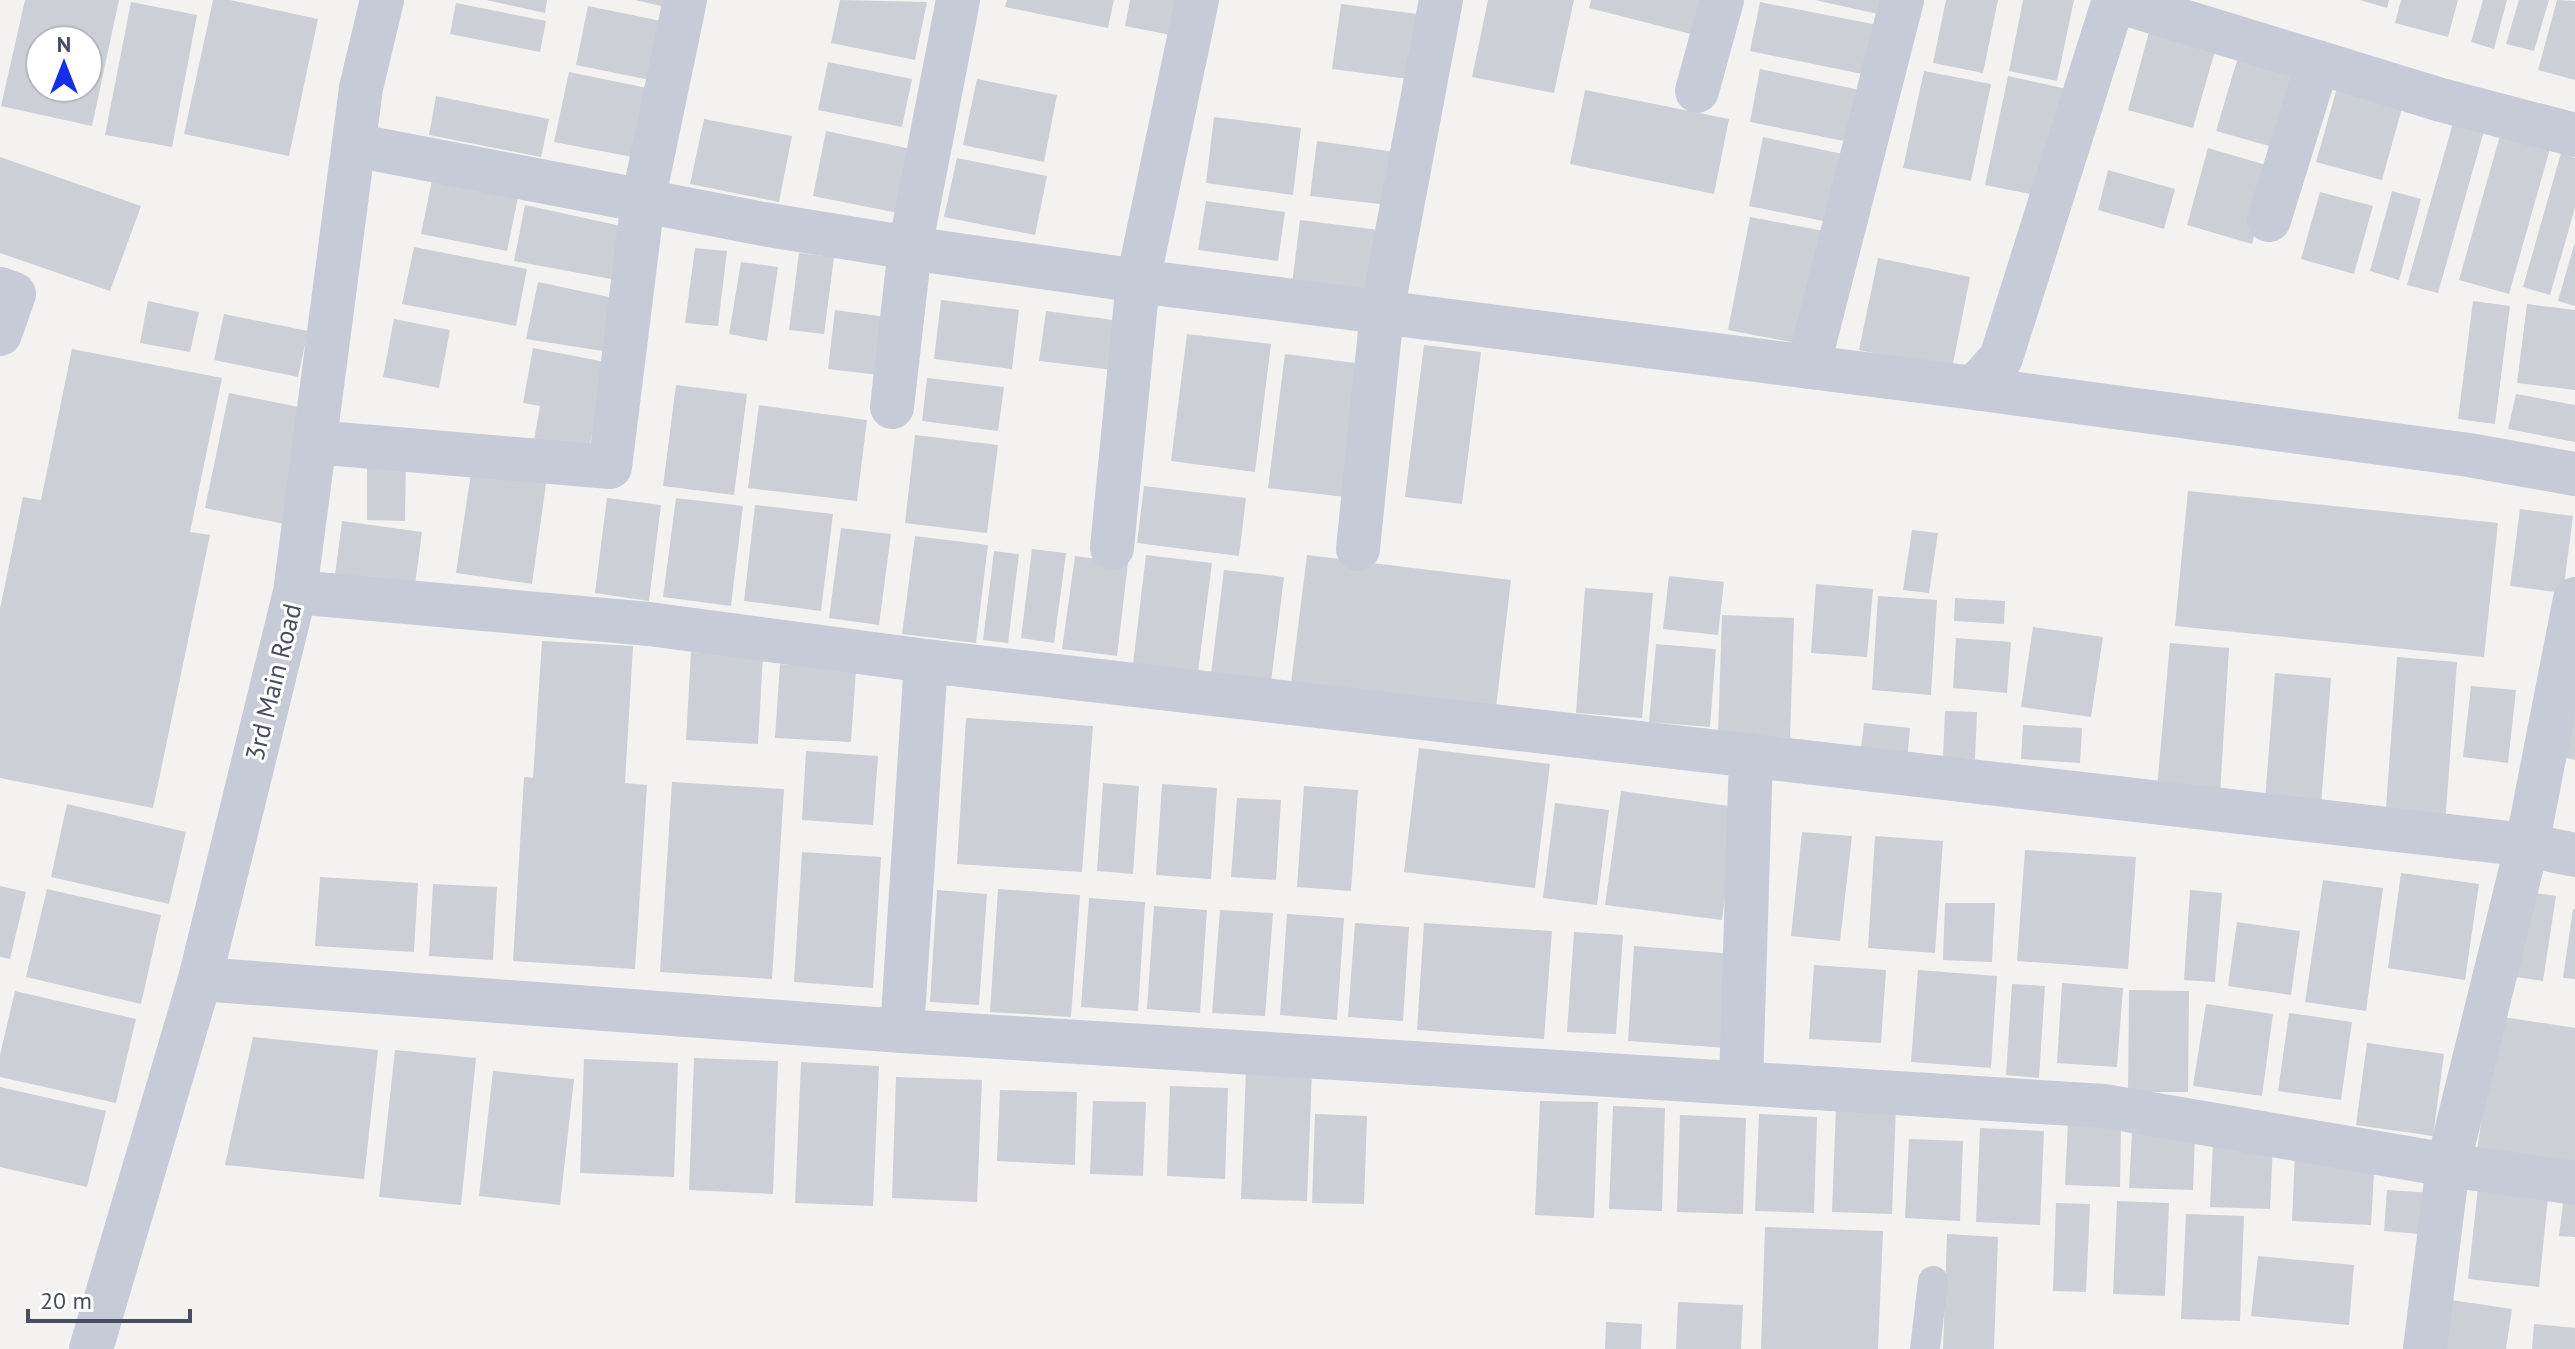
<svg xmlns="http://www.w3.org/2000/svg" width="2575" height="1349" viewBox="0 0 2575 1349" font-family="'PT Sans',sans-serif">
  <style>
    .building { fill: #cdcfd6; fill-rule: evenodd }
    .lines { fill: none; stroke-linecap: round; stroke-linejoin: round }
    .service { stroke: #c7cbd8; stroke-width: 30 }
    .minor { stroke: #c7cbd8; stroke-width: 44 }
    .labels { text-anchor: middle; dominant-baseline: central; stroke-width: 6; stroke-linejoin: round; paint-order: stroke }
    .street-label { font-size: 26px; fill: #484d5f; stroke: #fff }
  </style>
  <rect width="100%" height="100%" fill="#f3f2f1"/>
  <path class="building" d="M25,0H119L92,126L1,106ZM40,40H88V88H40Z
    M213,0H230L318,19L289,156L184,134Z
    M486,0H547L545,13Z
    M635,0H676L674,9Z
    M840,0L927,2L915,60L831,43Z
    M1007,0H1114L1108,28L1005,7Z
    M1130,0H1179L1171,35L1125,26Z
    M1488,0H1574L1554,93L1472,77Z
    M1591,0H1704L1695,35L1589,8Z
    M1815,0H1886L1882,15Z
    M1946,0H1998L1983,73L1933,63Z
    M2023,0H2074L2057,81L2009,71Z
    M2360,0H2389L2387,8Z
    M2401,0H2458L2448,37L2395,23Z
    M2483,0H2507L2494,49L2471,42Z
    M2519,0H2549L2534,51L2506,44Z
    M2557,0L2575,1V80L2538,70Z
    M131,2L197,15L172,147L105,135Z
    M1760,2L1878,25L1867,75L1750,51Z
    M456,3L546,21L540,52L450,34Z
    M1341,4L1418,14L1409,79L1332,69Z
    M588,6L676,24L665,83L576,65Z
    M2150,28L2216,47L2193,128L2128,110Z
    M2241,47L2304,65L2280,149L2216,131Z
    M828,62L912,79L902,127L818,110Z
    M1760,69L1869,92L1859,144L1750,122Z
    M1924,71L1991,84L1971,181L1903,168Z
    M569,72L662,91L648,160L554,142Z
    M2008,76L2067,89L2045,197L1985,185Z
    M977,79L1057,95L1044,162L963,145Z
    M2338,84L2404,101L2382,180L2316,162Z
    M1585,90L1729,119L1714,194L1570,164Z
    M436,96L549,119L541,157L429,135Z
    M1214,117L1301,128L1293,195L1206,183Z
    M704,119L792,136L779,202L690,184Z
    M2453,123L2484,131L2438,293L2407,285Z
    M2503,125L2553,138L2509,294L2459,280Z
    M826,131L911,149L898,213L813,196Z
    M1763,137L1852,156L1838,224L1749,206Z
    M1317,141L1396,152L1389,205L1310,196Z
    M2208,148L2273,167L2252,244L2187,225Z
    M2561,153L2575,158V208L2550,295L2523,287Z
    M0,157L141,206L110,291L0,253Z
    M957,158L1047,176L1035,235L944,217Z
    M2108,170L2175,189L2164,229L2098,210Z
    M432,180L518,197L507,251L421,234Z
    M2392,191L2421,199L2399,280L2370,271Z
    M2320,192L2373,206L2354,274L2301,259Z
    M1206,201L1285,212L1278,261L1198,250Z
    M525,205L630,228L622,281L514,261Z
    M1750,217L1829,232L1806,345L1728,330Z
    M1300,220L1387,231L1378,304L1291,292Z
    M2574,245H2575V306L2558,301Z
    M414,247L527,269L516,326L402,304Z
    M695,248L727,251L718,326L685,323Z
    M799,253L834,257L824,334L789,330Z
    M1878,258L1970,277L1952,369L1859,350Z
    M741,262L778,267L767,341L729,334Z
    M538,282L623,300L615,353L526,339Z
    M941,300L1019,310L1012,369L934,359Z
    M148,301L199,312L190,352L140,343Z
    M2473,301L2510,306L2495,424L2458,419Z
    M2527,304L2575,310V390L2517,383Z
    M835,310L886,317L879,375L828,369Z
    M1046,311L1128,322L1122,371L1039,361Z
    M224,314L308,331L298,377L214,360Z
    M394,319L450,330L439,388L383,377Z
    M1187,334L1271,344L1255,472L1171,461Z
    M1424,345L1481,352L1462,504L1405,497Z
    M533,348L605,362L588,456L533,446L540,406L523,403Z
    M72,349L222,378L190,532L210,535L153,808L0,778V609L23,497L41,500Z
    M1285,354L1371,365L1354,498L1268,488Z
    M927,378L1004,387L998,431L922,421Z
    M676,385L747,394L734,495L663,486Z
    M229,393L313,410L290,525L205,508Z
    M2516,394L2575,405V442L2508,429Z
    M759,405L867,420L857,501L748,488Z
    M915,435L998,445L987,533L905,523Z
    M367,454H406L405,521L367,520Z
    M472,466L547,477L532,584L456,573Z
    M1144,486L1246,498L1239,556L1137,543Z
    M2188,491L2498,523L2484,657L2175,626Z
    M607,498L661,505L649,601L595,593Z
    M676,498L743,506L731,606L663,597Z
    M755,505L833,514L821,611L744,601Z
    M2520,509L2573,516L2563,593L2510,586Z
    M342,521L422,532L414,593L334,583Z
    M841,528L891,534L879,625L829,618Z
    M1912,530L1938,533L1929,593L1903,590Z
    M915,536L988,545L976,643L902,634Z
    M1032,549L1066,553L1054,643L1021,638Z
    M994,551L1019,554L1008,643L983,640Z
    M1146,555L1212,563L1198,672L1133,664Z
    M1307,555L1511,580L1496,708L1291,683Z
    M1075,556L1128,563L1117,656L1062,649Z
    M1224,570L1284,577L1271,682L1211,674Z
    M1669,576L1724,582L1718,635L1663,629Z
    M1816,584L1873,589L1867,657L1811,653Z
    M1585,588L1653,593L1642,718L1576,713Z
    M1878,596L1937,600L1931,695L1872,690Z
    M1955,598L2005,601L2004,624L1954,621Z
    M1722,615L1794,618L1790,738L1718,735Z
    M2033,627L2103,637L2091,717L2021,707Z
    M1956,638L2011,642L2007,693L1953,688Z
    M542,641L633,646L625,783L647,785L635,969L513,961L524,777L533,778Z
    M2170,643L2229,648L2220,794L2157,788Z
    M1656,644L1716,649L1710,727L1649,722Z
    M691,652L763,656L758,744L686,740Z
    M2397,657L2457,662L2445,825L2385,821Z
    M780,664L856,670L851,742L775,738Z
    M2275,673L2331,678L2321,805L2265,800Z
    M2471,686L2516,690L2508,763L2463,757Z
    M2575,689V760L2558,756Z
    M1945,711L1977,712L1975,759L1943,758Z
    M966,718L1093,726L1082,872L957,864Z
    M1864,723L1910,728L1907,761L1860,756Z
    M2023,725L2082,728L2080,763L2021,759Z
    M1419,748L1550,764L1535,888L1404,872Z
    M806,751L878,756L873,825L802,820Z
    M672,782L784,789L772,979L660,972Z
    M1103,783L1139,786L1133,874L1097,871Z
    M1162,784L1217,788L1211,879L1156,875Z
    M1304,786L1358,790L1351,891L1297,887Z
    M1621,791L1737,807L1722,920L1605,905Z
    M1237,798L1281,800L1276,880L1231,877Z
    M1555,803L1609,810L1597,905L1543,898Z
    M67,804L186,832L169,904L51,877Z
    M1802,832L1852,836L1840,941L1791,936Z
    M1875,836L1943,841L1935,953L1868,948Z
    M2025,850L2136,857L2128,969L2017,961Z
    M802,852L881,857L873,988L794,982Z
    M2401,873L2479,884L2465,980L2388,968Z
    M320,877L418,883L414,952L315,946Z
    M2323,880L2383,888L2366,1011L2305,1002Z
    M433,884L497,887L493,960L429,956Z
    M0,886L26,892L10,959L0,957Z
    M47,889L161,915L141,1004L26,977Z
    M998,889L1080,895L1071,1017L990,1012Z
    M937,890L987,894L979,1005L930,1002Z
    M2190,890L2222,893L2215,982L2184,980Z
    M2520,891L2556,896L2543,981L2508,976Z
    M1089,898L1145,902L1138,1011L1081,1007Z
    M1945,903H1995L1992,962L1943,960Z
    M1154,906L1207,910L1200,1013L1147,1009Z
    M2573,909H2575V979L2563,978Z
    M1220,910L1273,913L1265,1016L1212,1013Z
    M1287,914L1344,918L1337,1020L1280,1015Z
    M2237,922L2300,931L2291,995L2228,986Z
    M1355,923L1409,927L1403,1021L1348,1017Z
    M1424,923L1552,931L1544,1039L1417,1030Z
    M1574,932L1623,935L1616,1034L1567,1032Z
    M1634,946L1736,954L1728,1048L1628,1041Z
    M1814,965L1886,970L1881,1043L1809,1039Z
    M1918,970L1997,976L1991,1068L1911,1062Z
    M2062,983L2123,988L2117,1067L2057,1063Z
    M2012,984L2045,986L2039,1078L2006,1075Z
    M2129,990L2189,991L2188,1092H2128Z
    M15,991L136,1019L116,1103L0,1077V1055Z
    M2206,1004L2273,1014L2262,1096L2193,1086Z
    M2289,1013L2352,1022L2341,1100L2278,1091Z
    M2497,1016L2575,1028V1164L2477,1150Z
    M253,1037L378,1050L364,1179L225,1165Z
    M2367,1043L2444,1054L2433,1136L2356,1125Z
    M395,1050L476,1058L461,1205L379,1197Z
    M694,1058L778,1061L773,1194L689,1190Z
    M584,1059L678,1063L674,1177L580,1173Z
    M801,1062L879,1066L873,1206L795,1203Z
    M1246,1069L1312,1071L1307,1201L1241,1199Z
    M493,1071L574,1079L560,1205L479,1196Z
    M896,1077L982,1080L977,1202L892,1198Z
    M1170,1086L1228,1088L1225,1179L1167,1176Z
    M0,1087L106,1111L87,1187L0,1167Z
    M1000,1090L1077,1092L1075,1165L997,1161Z
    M1093,1101L1146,1102L1143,1176L1090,1174Z
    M1540,1101L1598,1102L1594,1218L1535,1215Z
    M1836,1105L1896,1107L1892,1214L1832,1212Z
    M1613,1106L1665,1108L1662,1211L1609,1209Z
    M1315,1114L1367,1116L1364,1204L1312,1203Z
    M1759,1114L1817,1117L1814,1213L1755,1211Z
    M1680,1115L1746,1118L1743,1214L1677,1212Z
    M2068,1121L2121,1124L2120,1187L2065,1185Z
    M1980,1128L2044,1131L2040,1225L1976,1222Z
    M2132,1132L2195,1135L2193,1190L2129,1188Z
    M1909,1139L1963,1141L1960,1221L1905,1218Z
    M2213,1142L2273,1144L2270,1209L2210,1207Z
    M2295,1153L2375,1156L2371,1225L2292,1221Z
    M2479,1179L2549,1187L2539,1287L2468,1279Z
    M2387,1190L2433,1193L2431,1235L2384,1231Z
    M2117,1201L2169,1203L2165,1296L2113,1294Z
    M2056,1203L2090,1204L2086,1292L2053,1291Z
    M2563,1203L2575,1204V1237L2559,1236Z
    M2186,1214L2244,1216L2240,1321L2181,1319Z
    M1765,1227L1883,1231L1878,1349H1761Z
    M1947,1234L1998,1237L1994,1349H1943Z
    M2258,1256L2354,1265L2349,1325L2251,1316Z
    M2451,1300L2512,1309L2506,1349H2444Z
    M1678,1302L1743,1305L1741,1349H1676Z
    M1606,1322L1642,1324L1641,1349H1605Z
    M2534,1324L2575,1328V1349H2532Z"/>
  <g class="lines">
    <path class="service" d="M1925,1349L1933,1281"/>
    <path class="minor" d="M2114,0L2441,100L2575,135
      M1697,91L1722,0
      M354,145L763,224L910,248L1138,281L1974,388L2001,358L2114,0
      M2269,220L2318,62
      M0,289L14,294L0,334
      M1808,367L1902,0
      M1974,388L2469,455L2575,474
      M892,407L910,248L958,0
      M314,442L610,467L643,201L685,0
      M1112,548L1138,281L1197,0
      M1358,549L1382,312L1441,0
      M295,592L649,624L926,661L2527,845L2575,855
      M2575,599L2527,845L2448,1165L2575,1183
      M200,979L902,1031L2104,1106L2448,1165L2425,1349
      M902,1031L926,661
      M1741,1083L1751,755
      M91,1349L200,979L295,592L361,88L382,0"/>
  </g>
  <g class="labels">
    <g class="street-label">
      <text transform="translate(273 682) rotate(-76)">3rd Main Road</text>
    </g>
  </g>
  <g transform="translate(64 64)"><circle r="38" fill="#ffffff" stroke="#b6b8bf" stroke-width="2"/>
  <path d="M0-6L14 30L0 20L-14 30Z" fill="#152ee9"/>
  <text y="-12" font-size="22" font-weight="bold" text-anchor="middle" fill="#484d5f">N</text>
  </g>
  <path d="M28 1309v12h162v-12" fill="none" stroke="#484d5f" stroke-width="4"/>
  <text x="40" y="1309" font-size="24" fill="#484d5f" stroke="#ffffff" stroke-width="6" paint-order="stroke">20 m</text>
</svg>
